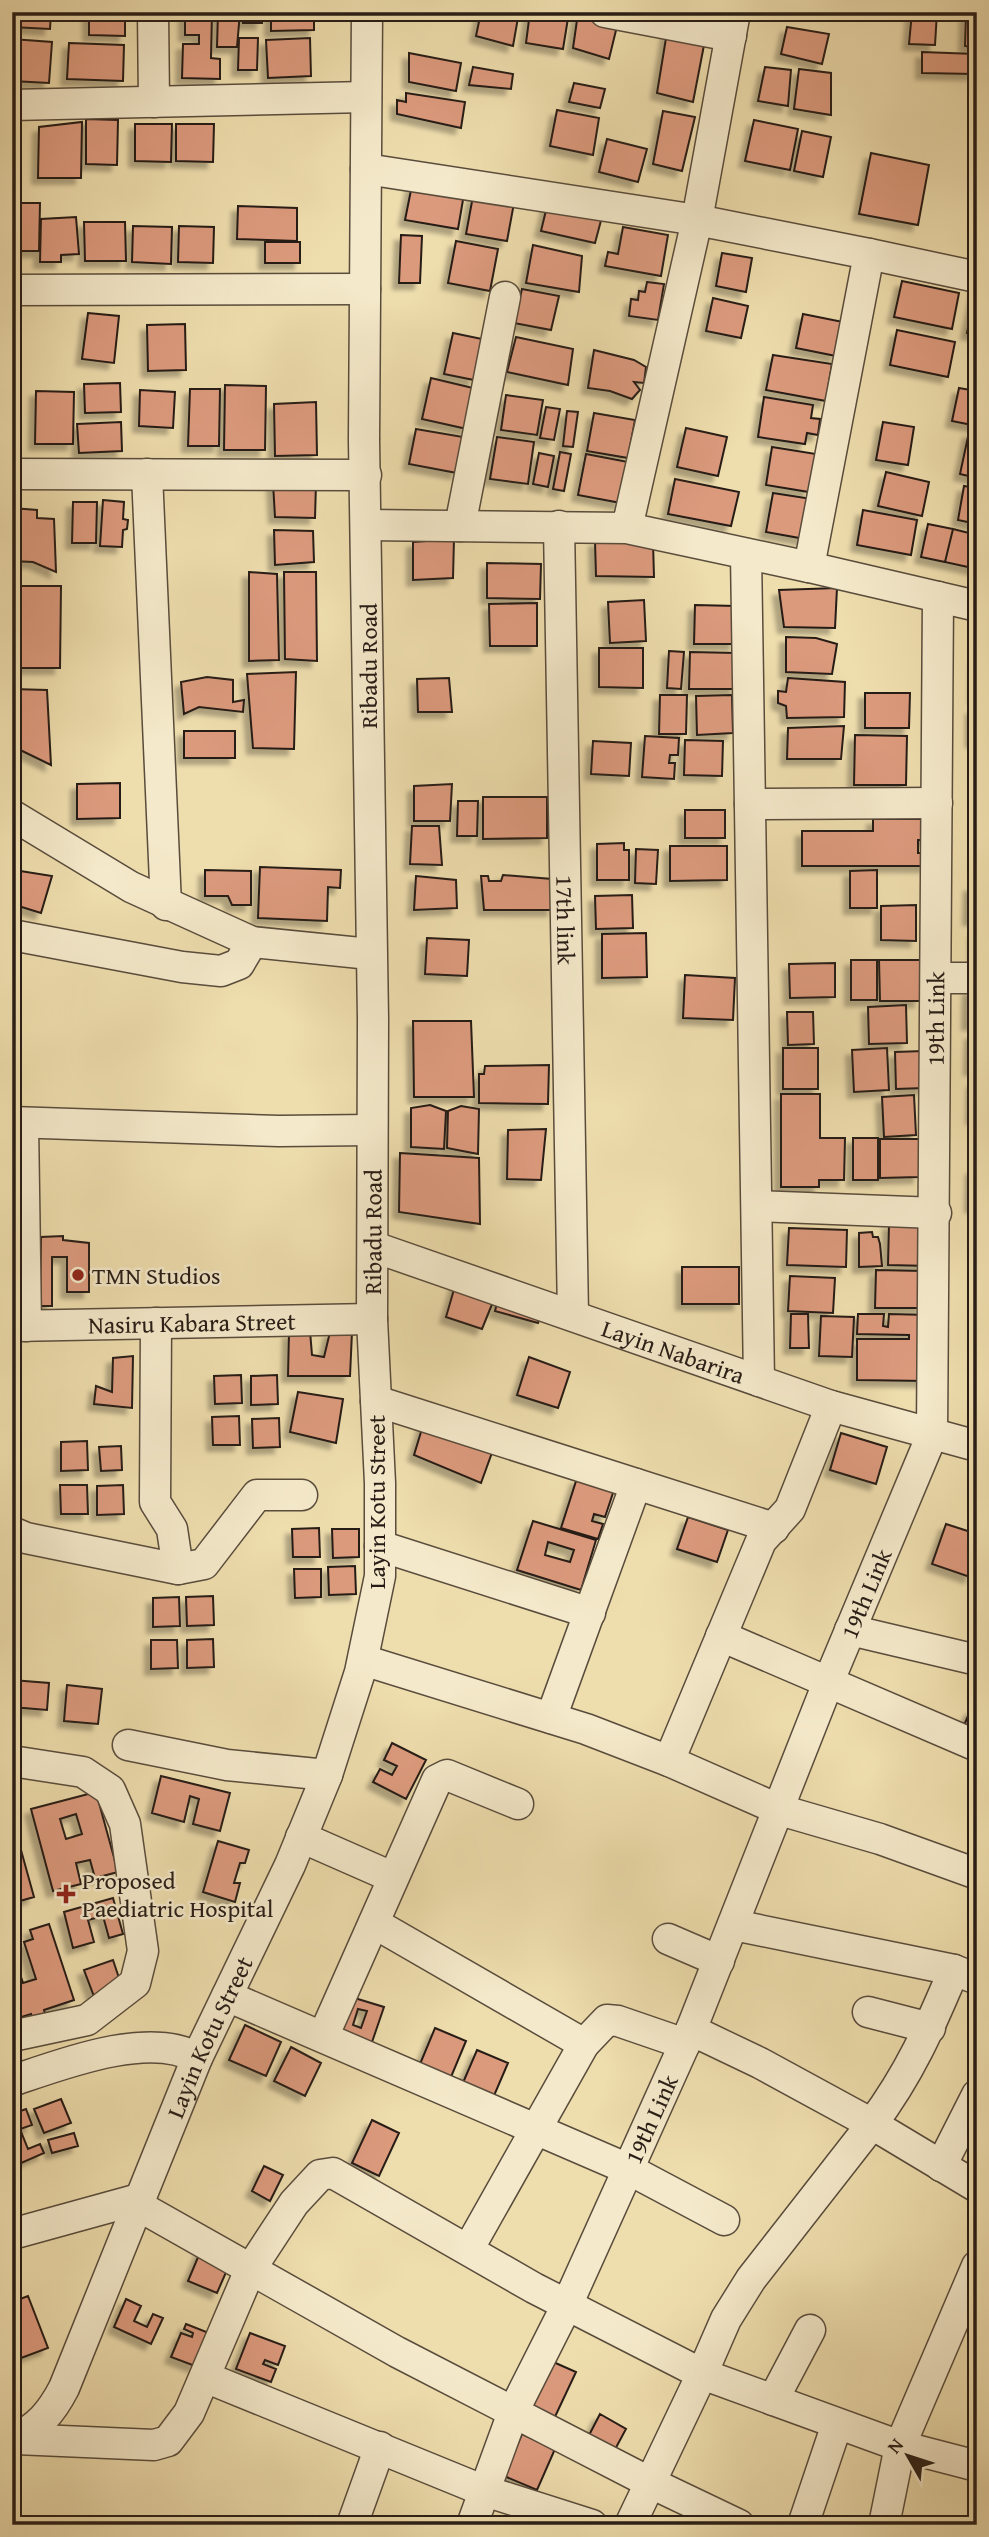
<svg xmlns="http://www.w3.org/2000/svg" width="989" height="2537" viewBox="0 0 989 2537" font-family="'Gentium Book Plus',serif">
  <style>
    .building { fill: #dc9a7d; stroke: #271c16; stroke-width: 2; fill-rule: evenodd; filter: url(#shadow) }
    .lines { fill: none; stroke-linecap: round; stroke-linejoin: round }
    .minor-casing { stroke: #594c3c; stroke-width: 33 }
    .minor { stroke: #f4e9ca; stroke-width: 30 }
    .poi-dot { fill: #8f2418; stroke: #f4e9ca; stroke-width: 2.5 }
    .labels { text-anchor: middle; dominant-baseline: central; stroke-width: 5; stroke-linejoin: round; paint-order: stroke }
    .street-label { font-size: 24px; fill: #271c16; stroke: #f4e9ca }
    .poi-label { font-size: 24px; fill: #271c16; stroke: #f4e9ca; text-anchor: start }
  </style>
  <defs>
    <filter id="shadow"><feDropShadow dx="-6" dy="6" stdDeviation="2" flood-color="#0004"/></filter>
  </defs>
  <rect width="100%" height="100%" fill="#eeddad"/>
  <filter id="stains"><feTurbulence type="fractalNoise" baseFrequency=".00286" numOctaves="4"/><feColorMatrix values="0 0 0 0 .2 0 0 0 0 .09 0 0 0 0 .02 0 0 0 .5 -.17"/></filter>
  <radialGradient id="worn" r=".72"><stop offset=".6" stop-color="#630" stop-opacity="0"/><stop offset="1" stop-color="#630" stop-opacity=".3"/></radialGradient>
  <path class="building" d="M12,12H51L50,29L12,27Z
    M89,12H125V36L89,35Z
    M185,12H212L211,58L220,59V79L182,78L183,44H199V35H185Z
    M218,12H240L237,47H217Z
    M243,12H262V23H243Z
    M271,12H314V30L271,31Z
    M481,12H519L513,46L476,36Z
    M530,12H569L563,49L526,43Z
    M912,12H937L935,45L909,44Z
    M578,13L618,22L609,59L573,48Z
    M966,14L977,15V48L965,46Z
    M787,27L829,34L822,64L781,54Z
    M667,32L705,40L693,102L657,93Z
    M239,38H258L257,70H238Z
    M310,38L311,76L268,78L266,40Z
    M12,39L52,42L49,83L12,81Z
    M69,43L124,45L123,81L67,79Z
    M922,52L975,54L974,74L922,73Z
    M409,53L461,63L456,91L409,82Z
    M473,67L513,74L511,89L469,85Z
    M765,67L791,70L788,106L758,101Z
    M799,69L831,73V115L794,109Z
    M574,83L605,89L600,108L569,102Z
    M406,93L465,102L461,128L397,114V100L406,102Z
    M557,110L599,118L593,155L550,146Z
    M663,111L695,117L682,171L653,164Z
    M86,119L118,120L117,165L86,164Z
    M754,120L798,129L790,170L745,161Z
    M82,122L81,178H38L39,127Z
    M135,124H172L171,162L135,161Z
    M176,124H214L213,162L176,161Z
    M802,131L831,137L823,177L794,171Z
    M607,139L647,149L638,182L599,172Z
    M871,153L929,165L918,225L859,214Z
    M412,185L464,194L458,229L405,220Z
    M473,196L514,203L507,241L466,234Z
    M548,202L603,213L595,243L541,231Z
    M12,203H40L39,251H12Z
    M238,206L297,208V241L237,239Z
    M76,217L79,254L61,255V262H40L41,219Z
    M84,222H125L126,261H85Z
    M133,226L172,227L171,264L132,262Z
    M179,226L214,227L213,263L178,262Z
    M623,227L668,235L661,276L605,266L608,252L618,254Z
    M401,235L422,236L420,283H399Z
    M456,241L498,249L490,291L448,283Z
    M265,242H300V263H265Z
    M533,245L582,256L579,292L526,283Z
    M722,253L752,258L746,292L716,286Z
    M902,281L959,293L952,329L894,317Z
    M647,282L664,284L658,320L629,316L631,299L638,300L639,291L645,292Z
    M977,286V335L967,333Z
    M522,289L559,296L551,330L514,323Z
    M713,298L748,306L741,338L706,331Z
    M88,313L119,316L114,363L82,359Z
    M803,314L843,322L836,356L796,348Z
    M12,322L21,323L18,346L12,345Z
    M185,324L186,370L148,371L147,325Z
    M897,330L955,342L948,377L890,365Z
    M453,333L482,339L474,380L444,374Z
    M516,337L573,349L568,385L507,372Z
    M594,350L634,360L646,367L644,383L634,382L640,390L632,399L610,391L588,388Z
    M773,355L832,364L826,401L766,390Z
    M431,378L477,389L467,429L422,419Z
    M120,383L121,412L85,413L84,384Z
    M225,385L266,386L265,450H224Z
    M959,388L977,391V426L952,421Z
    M190,389H220L219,446H188Z
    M140,390L175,392L173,428L139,426Z
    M36,391L74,392L73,444H35Z
    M506,395L543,400L537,435L501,430Z
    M764,397L813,405L811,418L820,419L818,435L807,433L805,444L758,437Z
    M316,402L317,455L275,456L274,404Z
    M546,407L560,409L554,440L540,438Z
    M567,411L578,412L573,447L563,446Z
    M594,413L635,420L628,458L587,451Z
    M121,422L122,451L79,453L77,424Z
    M883,422L914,427L908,465L876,460Z
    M686,428L727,437L718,476L677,467Z
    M416,429L463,437L457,473L409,464Z
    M969,432L977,434V478L960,474Z
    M497,437L534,442L528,484L490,479Z
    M772,447L816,454L809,492L766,485Z
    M560,452L571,454L564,491L553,489Z
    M539,453L554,456L548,487L533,484Z
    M586,454L628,462L621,503L578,495Z
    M886,472L929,482L922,516L878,506Z
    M675,479L739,492L731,526L668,514Z
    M273,483H316L315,518L275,517Z
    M964,486L977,488V524L958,520Z
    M773,493L812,499L805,539L766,532Z
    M103,500L124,502L123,519L128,520L127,529L123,530L122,547L100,546Z
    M73,502H97L96,543H72Z
    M12,508L37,510V518L54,519L56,572L33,562L12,561Z
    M863,510L917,520L911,555L857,545Z
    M928,524L953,529L945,562L921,557Z
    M953,529L977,535V569L945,562Z
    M274,530L313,531L314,562L275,565Z
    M454,539L453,578L413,580V542Z
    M595,541L653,542L654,577L596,576Z
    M487,563L541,564L540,599L487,598Z
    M249,572L277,574L279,660L249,661Z
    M284,572H316L317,661L285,659Z
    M12,586H61L60,668H12Z
    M837,588L835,628L784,627L779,590Z
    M644,600L646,641L610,643L608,602Z
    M537,603V646H490L489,604Z
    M695,605L736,606L735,644H694Z
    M786,637L816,638L837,644L832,674L786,672Z
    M599,648H643V688L599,687Z
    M669,651L684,652L681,689L667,688Z
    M690,652L736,653V689H689Z
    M976,658H977V697H975Z
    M296,672L294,749L253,748L247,674Z
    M207,677L233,680V702L244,700L243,712L199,707L184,714L181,682Z
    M449,678L452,712H418L417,679Z
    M788,678L845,682L844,717L787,718L786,706L778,703V691L786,692Z
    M12,689L47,690L51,765L12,746Z
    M865,693H910L909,728H865Z
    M660,695H687L686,734H659Z
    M732,695L733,733L697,735L696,696Z
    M972,709H977V741H972Z
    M844,726L841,759H787L788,728Z
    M184,731H235V758H184Z
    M855,735L907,736L906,785H854Z
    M645,736L679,738L678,755H670L669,763H675L674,779L642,777Z
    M685,740L723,741L722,776L684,775Z
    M593,741L631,743L629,776L591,774Z
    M120,783V818L77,819V784Z
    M452,784L450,821H414V786Z
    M483,797H547V838L483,839Z
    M458,801H478L477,836H457Z
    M685,810H725V838H685Z
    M873,819H931V840H918V853H927V866H802V831H873Z
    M412,826H439L442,865L410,864Z
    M624,843V850H629V880H597V844Z
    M670,846H727V880L670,881Z
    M636,849L658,850L656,884L635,883Z
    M260,867L341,870L340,888L328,887L327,921L258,918Z
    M14,870L52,876L41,913L12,904Z
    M205,870L251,871V905H232L228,896H205Z
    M877,870V908H850V871Z
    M503,875L552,879L553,910H484L481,876H488L489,881H501Z
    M416,876L456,880L457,908L414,910Z
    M970,886H977V919H969Z
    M632,895L633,928L596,929L595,896Z
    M916,905V941L881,940V906Z
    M975,932H977V968H975Z
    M646,933L647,977L602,978V934Z
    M427,938L469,940L467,976L425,974Z
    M851,960H877V1000H851Z
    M879,960H920V1001H880Z
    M835,963V997L790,998L789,964Z
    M685,975L735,978L733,1020L683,1018Z
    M969,989H977V1024H968Z
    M906,1005L907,1043L869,1044L868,1007Z
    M787,1012H813L814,1044L788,1045Z
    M413,1021H471L474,1097H414Z
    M971,1034H977V1069H970Z
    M783,1048H818V1089H783Z
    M887,1048L889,1090L854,1092L852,1050Z
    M923,1051L924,1088L896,1089L895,1052Z
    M549,1065L548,1104L479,1103V1074H484L485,1066Z
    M973,1082H977V1118H972Z
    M781,1094H820V1138H845L844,1180H819V1187H781Z
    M914,1095L916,1135L884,1137L882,1097Z
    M430,1105L446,1111L444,1149L411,1147V1108Z
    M461,1106L479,1109L478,1154L447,1148L448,1111Z
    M546,1129L541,1180L507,1179L508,1130Z
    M853,1138H878V1180H853Z
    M880,1139H919V1177L880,1178Z
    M400,1153L479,1158L480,1224L399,1212Z
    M972,1169H977V1207L971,1206Z
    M889,1224H931L930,1266L888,1265Z
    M789,1228L847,1230L846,1267L787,1265Z
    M872,1232L873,1237H878L880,1244L882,1266L859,1267V1233Z
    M63,1236V1240L89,1243V1292H67V1257H52V1306H40L41,1237Z
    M682,1267H739V1304H682Z
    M876,1270L924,1271L923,1308H875Z
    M790,1276L835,1278L833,1313L788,1311Z
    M457,1279L497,1292L482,1329L446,1317Z
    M499,1295L543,1308L538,1323L495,1311Z
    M791,1314H808L809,1348H790Z
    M858,1314H884L883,1326L888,1327L889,1314L929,1315L928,1381L857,1380V1339H909V1335L857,1334Z
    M821,1316L854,1317L852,1357L819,1356Z
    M310,1331L312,1355L324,1357L330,1332H352L350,1376H288L289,1333Z
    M133,1356L132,1408L94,1404L96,1386L112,1392L113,1358Z
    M529,1357L570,1372L558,1408L517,1395Z
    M241,1375L242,1403L215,1404L214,1376Z
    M277,1375L278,1404L251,1405V1376Z
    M298,1392L343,1399L336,1443L290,1432Z
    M239,1416L240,1445H213L212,1417Z
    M279,1418L280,1447L253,1448L252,1419Z
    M424,1422L494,1447L481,1483L414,1455Z
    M841,1433L887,1447L876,1484L830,1470Z
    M87,1441L88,1470L61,1471V1442Z
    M121,1446L122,1470L101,1471L99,1447Z
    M577,1478L614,1490L605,1517L594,1514L592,1521L603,1524L598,1539L561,1528Z
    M60,1485H87L88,1514H61Z
    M123,1485L124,1514L97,1515V1486Z
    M688,1517L728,1530L717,1562L677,1549Z
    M533,1521L596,1540L581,1590L517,1570ZM548,1542L574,1550L570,1562L545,1555Z
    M946,1524L977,1534V1557L970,1577L932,1564Z
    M319,1528L320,1557H293L292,1529Z
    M332,1529H359V1557L333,1558Z
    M355,1566L356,1594L329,1595L328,1567Z
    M294,1569H321V1597L295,1598Z
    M213,1596L214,1625L187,1626L186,1597Z
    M179,1597L180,1626L153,1627V1598Z
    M213,1639L214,1667L187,1668V1640Z
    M151,1640H177L178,1668L151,1669Z
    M12,1680L49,1683L47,1710L12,1707Z
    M67,1685L102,1689L98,1724L64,1721Z
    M971,1709L977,1711V1736L962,1730Z
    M392,1743L426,1760L406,1799L373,1782L380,1769L392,1775L397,1766L384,1760Z
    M161,1776L230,1793L220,1831L193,1824L199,1799L190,1796L184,1822L152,1813Z
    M96,1792L118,1872L95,1878L90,1860L76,1863L81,1884L53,1891L31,1809ZM76,1814L82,1834L66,1839L60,1819Z
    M16,1832L34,1897L20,1901L17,1891L12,1892V1833Z
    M218,1841L249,1850L245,1863H240L234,1883H240L235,1902L203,1892Z
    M113,1898L123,1934L109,1938L103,1916L88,1920L94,1942L73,1948L64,1912Z
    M49,1924L74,2000L44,2010L47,2021L34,2025L31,2014L12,2020V1949L23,1983L36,1979L24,1942L33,1939L30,1930Z
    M113,1960L123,1990L95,1999L84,1970Z
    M348,1996L384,2007L371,2045L336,2033ZM358,2009L367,2011L361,2028L353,2025Z
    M245,2025L281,2042L266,2076L229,2060Z
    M435,2028L466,2041L451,2077L420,2064Z
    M291,2047L321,2063L305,2096L274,2081Z
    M477,2050L508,2063L493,2098L462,2085Z
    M61,2099L71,2123L44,2133L34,2109Z
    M26,2109L32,2125L20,2129L28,2149L40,2144L44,2153L19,2164L12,2146V2114Z
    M372,2120L399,2133L379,2176L352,2163Z
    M74,2133L78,2146L52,2153L48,2140Z
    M264,2166L283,2175L270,2201L252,2191Z
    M201,2250L230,2263L217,2293L188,2281Z
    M28,2296L48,2348L13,2361L12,2302Z
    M126,2299L141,2306L134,2321L147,2327L153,2314L163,2318L151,2344L114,2327Z
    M186,2324L209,2333L195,2366L171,2357L181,2333L192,2337L193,2333L184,2329Z
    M250,2333L285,2346L278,2365L265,2360L263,2364L276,2369L271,2382L236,2369Z
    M551,2361L576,2372L553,2421L529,2410Z
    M600,2414L626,2429L612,2455L586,2441Z
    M522,2434L555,2449L537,2490L504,2476Z"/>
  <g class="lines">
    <g class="minor-casing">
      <g id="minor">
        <path d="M153,12L154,102"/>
        <path d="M605,12L731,36"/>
        <path d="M12,105L366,97"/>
        <path d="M366,169L697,220L735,12"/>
        <path d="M869,254L977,277"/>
        <path d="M12,290L365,289"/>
        <path d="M12,474L366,475"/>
        <path d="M147,474L166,905"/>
        <path d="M367,525L627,528L809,567L869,254L697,220L627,528"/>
        <path d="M460,526L505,297"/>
        <path id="s1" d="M559,526L573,1315"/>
        <path d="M746,554L759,1381"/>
        <path d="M809,567L977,606"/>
        <path d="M750,804L937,803"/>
        <path d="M12,815L131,887L252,942L370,954"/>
        <path d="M12,935L182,967L221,971L239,964L252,942"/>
        <path d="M936,978H977"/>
        <path d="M12,1122L279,1131L372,1130"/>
        <path d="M23,1123L26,1326"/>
        <path d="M757,1206L936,1213"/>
        <path id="s2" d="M374,1247L831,1406L977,1446"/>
        <path d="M156,1323L155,1502L172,1529L178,1569"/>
        <path id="s3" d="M12,1326L372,1319"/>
        <path d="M376,1401L774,1528"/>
        <path d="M12,1532L26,1538L178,1569L204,1564L257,1495H302"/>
        <path d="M380,1546L590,1613"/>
        <path d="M850,1630L977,1660"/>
        <path d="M721,1636L977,1746"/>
        <path d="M363,1660L586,1729L669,1761L780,1810L880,1839L977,1874"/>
        <path d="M551,1718L636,1484"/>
        <path d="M128,1745L227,1765L327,1775"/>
        <path d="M12,1761L83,1772L110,1790L125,1824L143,1951L135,1983L87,2020L12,2036"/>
        <path d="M669,1761L761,1541L790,1509L831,1406"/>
        <path d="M301,1837L392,1877"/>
        <path d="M374,1923L584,2044"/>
        <path d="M734,1925L954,1970L977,1979"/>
        <path d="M668,1939L719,1961"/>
        <path d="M227,1996L628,2169L724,2220"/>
        <path d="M868,2012L930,2028"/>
        <path d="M691,2030L760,2063L872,2124C910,2073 929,2029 954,1970"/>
        <path d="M323,2037L437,1780L447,1775L518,1804"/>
        <path d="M12,2081C62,2064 150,2030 197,2058"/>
        <path d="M941,2166L977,2095"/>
        <path d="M977,2187L872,2124L751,2279L726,2319L702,2374L900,2446L977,2266"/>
        <path d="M137,2205L397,2352L649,2482L739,2525"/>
        <path d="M12,2234L139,2199"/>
        <path d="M469,2248L584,2044L607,2020L618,2021L685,2044"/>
        <path d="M205,2377L482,2490L592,2525"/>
        <path d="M773,2400L810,2330"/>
        <path d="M15,2435L16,2439L154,2445L168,2441L189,2413L250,2270L294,2203L320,2175L333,2173L534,2288L702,2374L630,2525"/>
        <path id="s4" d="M12,2440C38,2428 51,2413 64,2388L197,2058L290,1865L327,1775L360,1672L380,1576V1483L372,1319L373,1019L364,440L367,12"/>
        <path d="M352,2525L380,2447"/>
        <path id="s5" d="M472,2525L514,2410L567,2305L691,2030L828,1683L932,1435L938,597"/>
        <path d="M803,2525L837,2424"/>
        <path d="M884,2525L900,2446L977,2466"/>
      </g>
    </g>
    <use href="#minor" class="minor"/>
  </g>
  <g class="poi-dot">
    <circle cx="78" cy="1275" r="7"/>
    <path d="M62.5 1883.5h7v7h7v7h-7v7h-7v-7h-7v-7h7z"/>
  </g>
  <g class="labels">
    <g class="street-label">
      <text transform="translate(368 666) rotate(-90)">Ribadu Road</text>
      <text stroke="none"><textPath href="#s1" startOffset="394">17th link</textPath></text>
      <text stroke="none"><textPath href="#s5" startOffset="1600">19th Link</textPath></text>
      <text stroke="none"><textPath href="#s4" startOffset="1293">Ribadu Road</textPath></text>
      <text stroke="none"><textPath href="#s3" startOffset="180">Nasiru Kabara Street</textPath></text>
      <text stroke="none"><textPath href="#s2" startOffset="317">Layin Nabarira</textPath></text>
      <text transform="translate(376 1502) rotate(-90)">Layin Kotu Street</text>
      <text stroke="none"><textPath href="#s5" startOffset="1012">19th Link</textPath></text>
      <text stroke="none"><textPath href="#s4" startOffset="455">Layin Kotu Street</textPath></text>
      <text stroke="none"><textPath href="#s5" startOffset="444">19th Link</textPath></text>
    </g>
    <g class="poi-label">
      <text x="92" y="1275">TMN Studios</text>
      <text x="82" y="1880">Proposed<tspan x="82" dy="28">Paediatric Hospital</tspan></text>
    </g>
  </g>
  <rect width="989" height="2537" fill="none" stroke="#eeddad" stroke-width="42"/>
  <rect x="14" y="14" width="961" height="2509" fill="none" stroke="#271c16" stroke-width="3.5"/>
  <rect x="21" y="21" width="947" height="2495" fill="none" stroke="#271c16" stroke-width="2"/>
  <g transform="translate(908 2456) rotate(309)" stroke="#f4e9ca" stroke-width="5" paint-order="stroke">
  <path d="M0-5L12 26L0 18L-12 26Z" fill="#271c16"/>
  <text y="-10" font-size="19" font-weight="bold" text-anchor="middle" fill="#271c16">N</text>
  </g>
  <rect width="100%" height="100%" filter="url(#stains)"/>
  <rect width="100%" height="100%" fill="url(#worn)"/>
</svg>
